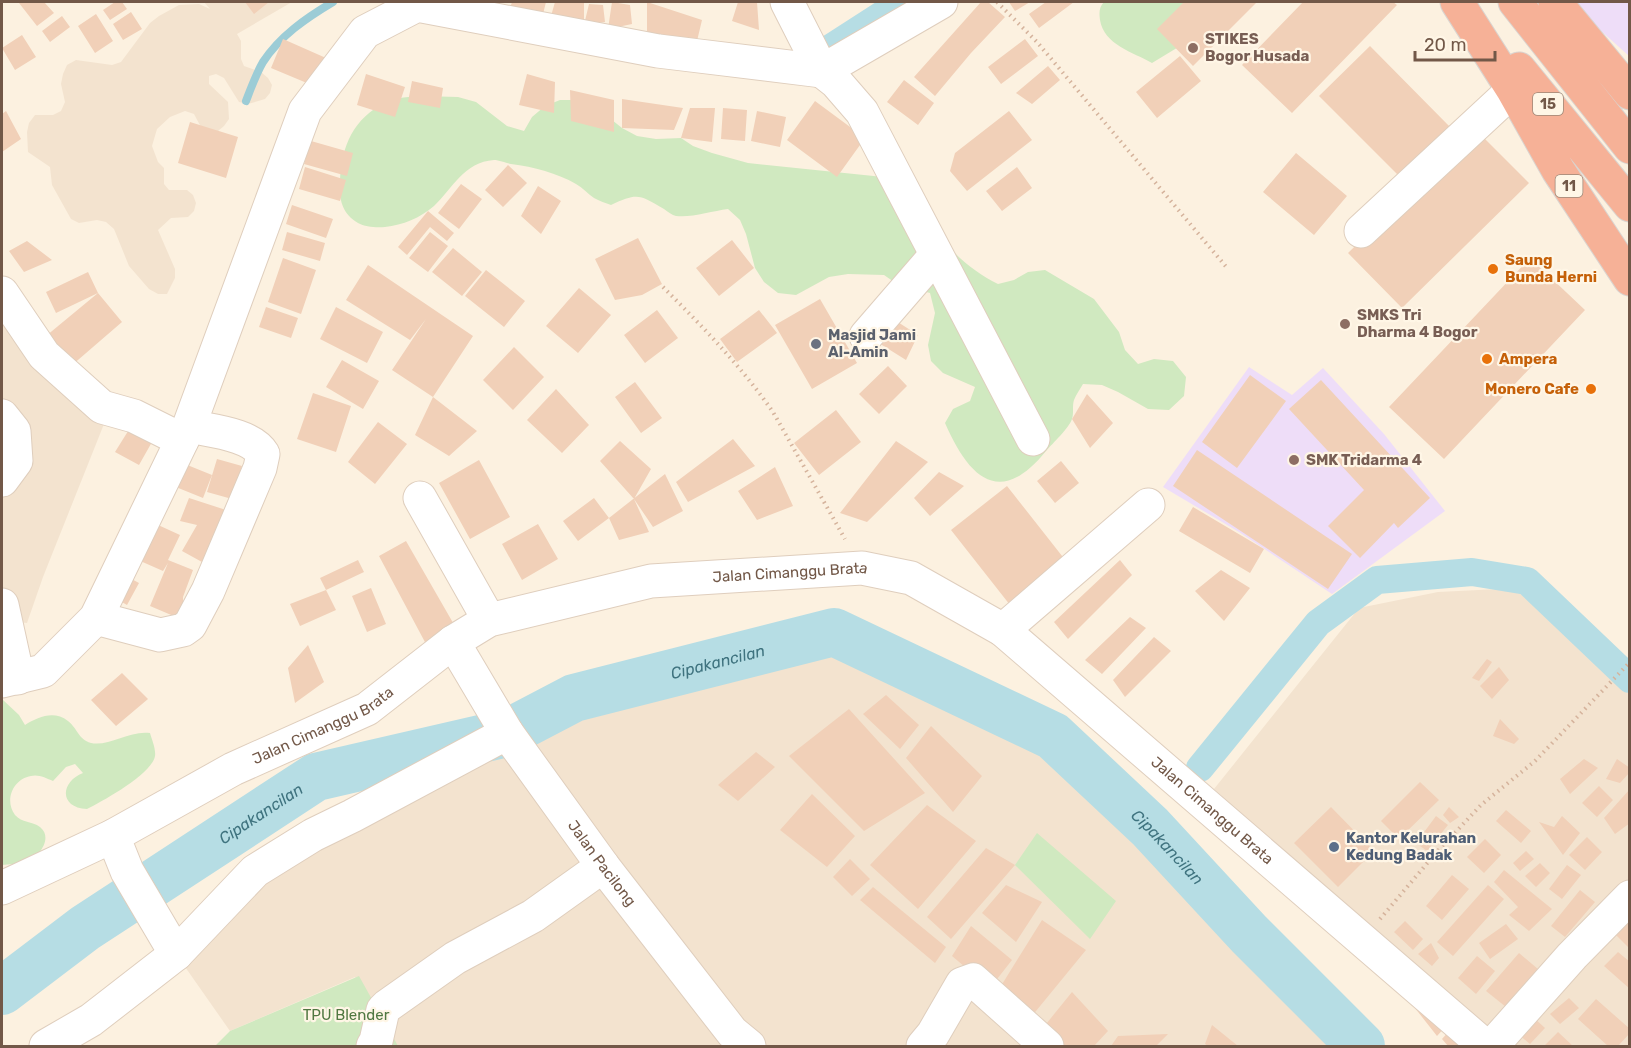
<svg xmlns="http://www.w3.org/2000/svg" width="1631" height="1048" viewBox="0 0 1631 1048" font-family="Rubik,sans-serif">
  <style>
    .residential { fill: #f3e3cf }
    .education { fill: #eeddf8 }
    .green { fill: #d0e9c0 }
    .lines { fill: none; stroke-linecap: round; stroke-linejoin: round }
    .stream { stroke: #9cccd6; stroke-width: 8 }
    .canal { stroke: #b6dde4; stroke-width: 28 }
    .river { stroke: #b6dde4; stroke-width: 48 }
    .building { fill: #f1d0b8 }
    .minor-casing { stroke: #dfcebd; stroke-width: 35 }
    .highway-casing { stroke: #dad4cf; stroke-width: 35 }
    .path { stroke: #d5b39c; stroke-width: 4; stroke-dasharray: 1.5 4.5; stroke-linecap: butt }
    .minor { stroke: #fff; stroke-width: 33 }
    .highway { stroke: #f6b197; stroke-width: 33 }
    .education-dot { fill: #8d6e63; stroke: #fff6e6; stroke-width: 2 }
    .food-dot { fill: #e8710a; stroke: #fff6e6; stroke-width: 2 }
    .worship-dot { fill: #6b7280; stroke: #fff6e6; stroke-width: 2 }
    .service-dot { fill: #5c6f8a; stroke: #fff6e6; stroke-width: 2 }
    .labels { text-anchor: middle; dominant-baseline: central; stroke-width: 4.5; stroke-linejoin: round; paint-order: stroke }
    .shield { fill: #fff6e6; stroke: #9c8777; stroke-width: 1.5 }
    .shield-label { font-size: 14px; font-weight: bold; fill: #725848 }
    .education-label { font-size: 15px; font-weight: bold; fill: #785e54; stroke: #fff6e6; text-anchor: start }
    .food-label { font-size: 15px; font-weight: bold; fill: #c56008; stroke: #fff6e6; text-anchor: start }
    .worship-label { font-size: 15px; font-weight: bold; fill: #5b616d; stroke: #fff6e6; text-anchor: start }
    .street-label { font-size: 15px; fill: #725848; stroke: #fff6e6 }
    .service-label { font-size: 15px; font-weight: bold; fill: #4e5e75; stroke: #fff6e6; text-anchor: start }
    .park-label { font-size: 15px; fill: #507841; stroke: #fff6e6 }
    .water-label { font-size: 16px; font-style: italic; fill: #3f737f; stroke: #fff6e6 }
  </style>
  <rect width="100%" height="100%" fill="#fcf1e0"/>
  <path class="residential" d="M204,2H292L237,34L241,41V59L244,66L261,72L268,78L272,85L270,93L265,99L248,104L239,102L224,78L216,74L209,76V84L228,102L229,119L224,126L218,131H203L194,114L185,111L170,117L157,129L152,146L158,162L164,168V184L169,190H187L193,195L196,203L194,211L188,217L171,218L158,230L175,269V278L167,294H158L149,289L129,266L114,229L106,222L97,220L79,223L71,219L52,185L50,167L28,152L27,132L29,123L35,115H53L61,111L65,102L61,84L63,74L67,65L76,60L112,65L121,62L150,23L159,16L179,5L199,4L210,9Z
    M2,305L39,358L42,376L104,424L43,577L27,623L2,620Z
    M1519,588L1629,694V1046H1499L1214,789L1359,608L1438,592Z
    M834,632L1053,736L1361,1046H396L355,977L230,1031L176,954L255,871L507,733L577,698Z"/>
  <path class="education" d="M1569,2H1629V56Z
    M1249,367L1292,395L1323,368L1384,434L1445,511L1332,594L1239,532L1163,487Z"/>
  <path class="green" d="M1104,2H1226V5L1185,43L1152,63C1133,52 1104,45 1100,20C1099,13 1099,7 1104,2Z
    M422,96L458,97L476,102L507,126L524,131L532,117L545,106L560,100H576L592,104L622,128L637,136L656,139L681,138L693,146L712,153L748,163L893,178C924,217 952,262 998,284L1014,280L1028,272L1045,270L1094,299L1119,332L1125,350L1138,364L1154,359L1173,361L1186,377L1184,396L1169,410L1148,409L1118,392L1102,385L1083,384C1080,389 1076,395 1074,400C1072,406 1074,413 1072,419C1069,428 1053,443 1046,451C1000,508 969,478 945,423L953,409L970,401L975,387L943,373L931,361L928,345L935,313L930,293L897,284L884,275L848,274L829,277L796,295L778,293L764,282L755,268L746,234L740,220L728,209C712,211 691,218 676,216C672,215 668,212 664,209C640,195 638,192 611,205C606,203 599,201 594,198C588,194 583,188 576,184C557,173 534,167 511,164C506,163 499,160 494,160C464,162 453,188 434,206C420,218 403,225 385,227C377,228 365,227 358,223C341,213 339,198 340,180C342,145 353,119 386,102C396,97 411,97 422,96Z
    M2,699L19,715L25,725C38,717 54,710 68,721C78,729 78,739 91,743C108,747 130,730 150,733C152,740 156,749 155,756C152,774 103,801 87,809C59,808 60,782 83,773L75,764L66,767L53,781C46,778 38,774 31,776C13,779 4,800 15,815C22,823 32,821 40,827C54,838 38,859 25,862C18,864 9,864 2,865Z
    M1037,833L1116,901L1090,939L1015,865Z
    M359,976L398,1046H215L230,1031Z"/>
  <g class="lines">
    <path class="stream" d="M246,101C251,88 256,74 263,62C280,36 306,18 333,2"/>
    <path class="canal" d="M829,49L902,2
      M1200,768L1318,623L1377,580L1472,572L1527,581L1630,679"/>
    <path class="river" id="s1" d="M2,991L85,928L316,777L507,733L574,698L834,632L1053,736L1150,827L1249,934L1361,1046"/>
  </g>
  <path class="building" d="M22,2H44L54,13L37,26L19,3Z
    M115,2H122L127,9L110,20L103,10Z
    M245,2H269L254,14Z
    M512,2H546L543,14L510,8Z
    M555,2H584V21L551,16Z
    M612,2L630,5L632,24L608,29Z
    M647,2L702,20L697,41L647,33Z
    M738,2H757L759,30L732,21Z
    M981,2H988L1005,17L971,53L935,96L914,77Z
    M1009,2H1030L1015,11Z
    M1046,2H1074L1039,28L1029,14Z
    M1184,2H1257L1193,66L1157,29Z
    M1303,2H1393L1397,5L1292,113L1242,65Z
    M589,4L603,5L605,22L584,25Z
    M131,12L142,29L123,40L113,24Z
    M96,14L113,41L95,53L78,26Z
    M62,16L70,27L50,42L42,31Z
    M22,35L36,57L15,70L2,48Z
    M283,39L326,58L314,86L271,68Z
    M1025,39L1038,56L1001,84L988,67Z
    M1370,46L1451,128L1401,178L1319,96Z
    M1180,56L1201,81L1157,118L1136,92Z
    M1048,66L1060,80L1032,104L1016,93Z
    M366,74L405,87L395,117L357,105Z
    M527,74L555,82L554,113L519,105Z
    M904,80L934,103L918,125L887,102Z
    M412,81L443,88L440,108L408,102Z
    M570,90L614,100V132L571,121Z
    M622,99L683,108L674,130L622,128Z
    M815,101L865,138L837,177L787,140Z
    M690,108H715L712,142L681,138Z
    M723,108L747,110L745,141L721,139Z
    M6,111L21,139L2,152V114Z
    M757,111L786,117L780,147L751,141Z
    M1009,111L1032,140L967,191L950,171L955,153Z
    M190,122L238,137L226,178L178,163Z
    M1475,129L1529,183L1402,308L1348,253Z
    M311,141L353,153L347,176L304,164Z
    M1296,153L1347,196L1314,235L1263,192Z
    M508,165L527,183L503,207L485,190Z
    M305,167L346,180L340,201L299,189Z
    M1017,167L1032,188L1002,211L986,191Z
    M461,184L482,199L459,229L438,213Z
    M538,186L561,201L541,234L521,216Z
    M292,205L333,219L326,238L286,224Z
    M428,211L454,233L447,241L430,227L407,255L398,247Z
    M287,232L325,243L320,261L282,250Z
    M430,232L448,246L428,272L409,258Z
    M638,238L662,284L642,295L615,300L595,259Z
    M732,240L754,268L719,296L696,268Z
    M27,241L52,260L24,272L9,251Z
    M453,248L482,272L462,296L432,272Z
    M283,258L316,270L301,314L268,302Z
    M1530,258L1585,310L1444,459L1389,407Z
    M368,265L473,336L433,397L392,370L426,319L410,340L346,300Z
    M486,270L525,301L504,327L465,296Z
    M88,272L98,293L122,322L71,366L46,336L98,293L56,313L46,292Z
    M579,288L611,315L578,353L546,326Z
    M820,299L857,363L812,389L775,325Z
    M266,307L298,318L291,338L259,327Z
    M336,307L383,332L367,363L320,339Z
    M657,310L678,338L645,363L624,335Z
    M759,310L777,333L737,362L720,339Z
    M890,317L918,335L906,360L874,340Z
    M514,347L544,377L513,410L483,380Z
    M342,360L379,381L363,409L326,387Z
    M888,366L907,386L879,414L859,394Z
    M1250,375L1286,401L1237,468L1202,442Z
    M1321,380L1430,498L1398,528L1394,523L1360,558L1328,526L1364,490L1289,409Z
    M635,382L662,418L641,433L615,397Z
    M556,389L589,425L562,453L527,420Z
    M313,393L351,406L336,452L297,439Z
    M1087,394L1113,423L1090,448L1072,419Z
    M433,397L477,431L449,456L415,435Z
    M836,410L861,442L819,475L794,443Z
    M378,422L407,444L375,484L348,462Z
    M130,428L152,442L139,465L115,452Z
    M733,439L755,466L688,502L676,482Z
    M620,441L651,469L634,499L600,461Z
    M896,441L928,462L867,522L840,513Z
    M1197,450L1352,554L1328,589L1173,486Z
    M217,459L242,466L232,499L207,492Z
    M175,460L212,475L203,498L166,483Z
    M479,460L510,517L470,539L439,483Z
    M1061,461L1079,483L1055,503L1037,481Z
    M775,467L793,506L757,520L738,491Z
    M939,472L964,486L930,516L914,498Z
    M665,474L683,511L653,527L634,499L649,532L619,540L609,518L578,541L563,521L594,498L609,518Z
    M1007,486L1066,561L1010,605L951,530Z
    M189,498L226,510L218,532L202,562L182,551L197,525L180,521Z
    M1193,507L1264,549L1250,573L1179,531Z
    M145,519L180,535L168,560L193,570L183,597V620L150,606L168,563L163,571L129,556Z
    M538,524L558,559L522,580L502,544Z
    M406,541L456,628L426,644L379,556Z
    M358,560L364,572L326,590L320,578Z
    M1120,560L1132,575L1068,639L1054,622Z
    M1221,570L1250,588L1224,621L1195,591Z
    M126,576L139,583L127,605L115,598Z
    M371,588L386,624L367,632L352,596Z
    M326,590L336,610L300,626L290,604Z
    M1130,617L1146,628L1102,674L1085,660Z
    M1154,637L1171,651L1125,697L1113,680Z
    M308,645L324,682L295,703L288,668Z
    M1487,659L1492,662L1479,681L1472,678Z
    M1499,667L1509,680L1492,699L1480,686Z
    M122,673L148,699L116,726L91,700Z
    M886,695L919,725L900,749L863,714Z
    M849,709L925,793L864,831L789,756Z
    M1500,719L1519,739L1514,744L1493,736Z
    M931,726L982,776L953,812L906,758Z
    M756,752L775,767L738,801L718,785Z
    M1584,759L1598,768L1570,794L1560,779Z
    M1617,759L1630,768V772L1620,783L1606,779Z
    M1420,782L1439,800L1399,839L1381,821Z
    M1599,786L1613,800L1597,817L1582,803Z
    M1630,789V823L1615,834L1604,818Z
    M812,794L855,836L827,867L780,830Z
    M927,805L976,841L918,909L870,865Z
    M1331,807L1374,851L1338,887L1294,843Z
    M1449,807L1459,817L1450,823L1443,815Z
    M1506,810L1531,831L1521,843L1496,821Z
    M1436,816L1448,825L1427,851L1416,843Z
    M1562,816L1580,833L1563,855L1539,822L1554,827Z
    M1587,837L1602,852L1585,870L1569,855Z
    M1485,839L1501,855L1484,873L1467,857Z
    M986,848L1015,865L951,939L927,917Z
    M1526,851L1534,859L1520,871L1513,863Z
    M850,859L870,879L852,896L833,877Z
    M1540,863L1550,873L1536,887L1525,876Z
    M1567,865L1581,875L1562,899L1549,889Z
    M1504,870L1552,909L1529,931L1509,915L1518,907L1494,882Z
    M1452,875L1469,889L1442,920L1426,906Z
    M1006,885L1042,902L1016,942L982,913Z
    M1488,885L1504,899L1453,956L1437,942Z
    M873,887L946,947L935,963L860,900Z
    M1580,890L1595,902L1565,937L1551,926Z
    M1630,916V949L1613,932Z
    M1042,920L1086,950L1027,1022L996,994Z
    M1405,921L1423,939L1413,950L1394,932Z
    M1506,924L1518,939L1490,959L1479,943Z
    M971,926L1012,960L990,988L952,956Z
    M1431,943L1439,958L1432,966L1418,954Z
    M1618,952L1630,962V989L1604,966Z
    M1519,953L1538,969L1506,1007L1486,991Z
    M1477,956L1495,971L1476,994L1458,978Z
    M1072,992L1108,1031L1094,1046H1052L1038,1034Z
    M1569,998L1579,1008L1560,1024L1550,1014Z
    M1596,999L1630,1029V1033L1618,1046H1608L1578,1019Z
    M1411,1003L1447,1025L1437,1036Z
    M1533,1017L1545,1028L1530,1044L1518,1034Z
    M1212,1025L1238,1046H1208L1205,1044Z
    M1450,1030L1468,1046H1448L1442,1039Z
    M1558,1032L1573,1046H1544Z
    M1168,1034L1156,1046H1111L1118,1036Z"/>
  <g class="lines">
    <g class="minor-casing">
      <g id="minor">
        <path d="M787,2L822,71L836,82L862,112L1033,439"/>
        <path d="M1361,231L1513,90"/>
        <path d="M2,293L44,355L102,407L134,416L182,440"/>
        <path d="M866,336L936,255"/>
        <path d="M2,416L14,431L16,461L2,480"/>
        <path d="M420,498L489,620"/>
        <path d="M2,605L18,678"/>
        <path d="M96,618L160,635L183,630L190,625L208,591L260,468L263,454C251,434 211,431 189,426"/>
        <path d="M1003,630L1148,505"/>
        <path id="s2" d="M453,642L507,733L603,866L732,1032L749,1046"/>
        <path d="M2,681L43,671L96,618L189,426L305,111L365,32L417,5L658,51L822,71L941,2"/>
        <path d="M113,836L127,871L176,954"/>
        <path id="s3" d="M2,888L113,836L233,769L367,709L453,642L489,620L651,581L862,568L911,578L1003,630L1485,1046"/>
        <path d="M46,1046L91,1020L176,954L255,871L313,835L352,816L507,733"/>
        <path d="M373,1046L376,1041L383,1010L387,1006L455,958L533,916L603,866"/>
        <path d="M923,1046L933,1034L962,984L973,980L1047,1046"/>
        <path d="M1492,1046L1572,956L1630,897"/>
      </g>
    </g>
    <g class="highway-casing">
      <path id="highway" d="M1457,2L1513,90L1558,170L1630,279
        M1515,2L1630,147
        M1555,2L1630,93
        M1519,69L1630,205"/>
    </g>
    <path class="path" d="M997,2L1037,42L1228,269
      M663,287C702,326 741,366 773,412L845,539
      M1380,919L1435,854L1481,805L1535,761L1630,662"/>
    <use href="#minor" class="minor"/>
    <use href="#highway" class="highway"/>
  </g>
  <g class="education-dot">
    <circle cx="1193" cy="48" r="6"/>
    <circle cx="1345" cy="324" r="6"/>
    <circle cx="1294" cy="460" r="6"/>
  </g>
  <g class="food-dot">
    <circle cx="1493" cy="269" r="6"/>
    <circle cx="1487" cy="359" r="6"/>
    <circle cx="1591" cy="389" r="6"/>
  </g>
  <circle class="worship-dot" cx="816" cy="344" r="6"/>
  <circle class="service-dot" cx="1334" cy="847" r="6"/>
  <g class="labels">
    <g class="shield">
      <rect x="1533" y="93" width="30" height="22" rx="4.5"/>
      <rect x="1555.5" y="175" width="27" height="22" rx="4.5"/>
    </g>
    <g class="shield-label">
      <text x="1548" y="104">15</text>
      <text x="1569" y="186">11</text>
    </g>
    <g class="education-label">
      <text x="1205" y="39">STIKES<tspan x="1205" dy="17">Bogor Husada</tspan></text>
      <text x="1357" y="315">SMKS Tri<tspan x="1357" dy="17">Dharma 4 Bogor</tspan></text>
      <text x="1306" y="460">SMK Tridarma 4</text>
    </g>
    <g class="food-label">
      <text x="1505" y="260">Saung<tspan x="1505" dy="17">Bunda Herni</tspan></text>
      <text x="1499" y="359">Ampera</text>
      <text x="1579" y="389" text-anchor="end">Monero Cafe</text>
    </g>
    <g class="worship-label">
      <text x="828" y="335">Masjid Jami<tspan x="828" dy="17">Al-Amin</tspan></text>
    </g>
    <g class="street-label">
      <text stroke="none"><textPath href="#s3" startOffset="864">Jalan Cimanggu Brata</textPath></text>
      <text stroke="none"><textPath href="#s3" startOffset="360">Jalan Cimanggu Brata</textPath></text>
      <text stroke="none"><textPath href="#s3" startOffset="1368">Jalan Cimanggu Brata</textPath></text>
      <text stroke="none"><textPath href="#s2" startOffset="267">Jalan Pacilong</textPath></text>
    </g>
    <g class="service-label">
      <text x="1346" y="838">Kantor Kelurahan<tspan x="1346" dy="17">Kedung Badak</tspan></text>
    </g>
    <g class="park-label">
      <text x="346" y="1015">TPU Blender</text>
    </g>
    <g class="water-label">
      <text stroke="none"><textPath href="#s1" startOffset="800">Cipakancilan</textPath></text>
      <text stroke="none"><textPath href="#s1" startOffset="314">Cipakancilan</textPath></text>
      <text stroke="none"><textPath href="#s1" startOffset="1322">Cipakancilan</textPath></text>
    </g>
  </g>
  <rect width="1631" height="1048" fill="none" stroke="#725848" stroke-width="6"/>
  <path d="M1415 51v9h80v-9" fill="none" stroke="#725848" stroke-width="3"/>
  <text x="1424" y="51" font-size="18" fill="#725848" stroke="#fff6e6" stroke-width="4.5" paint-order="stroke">20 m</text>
</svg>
